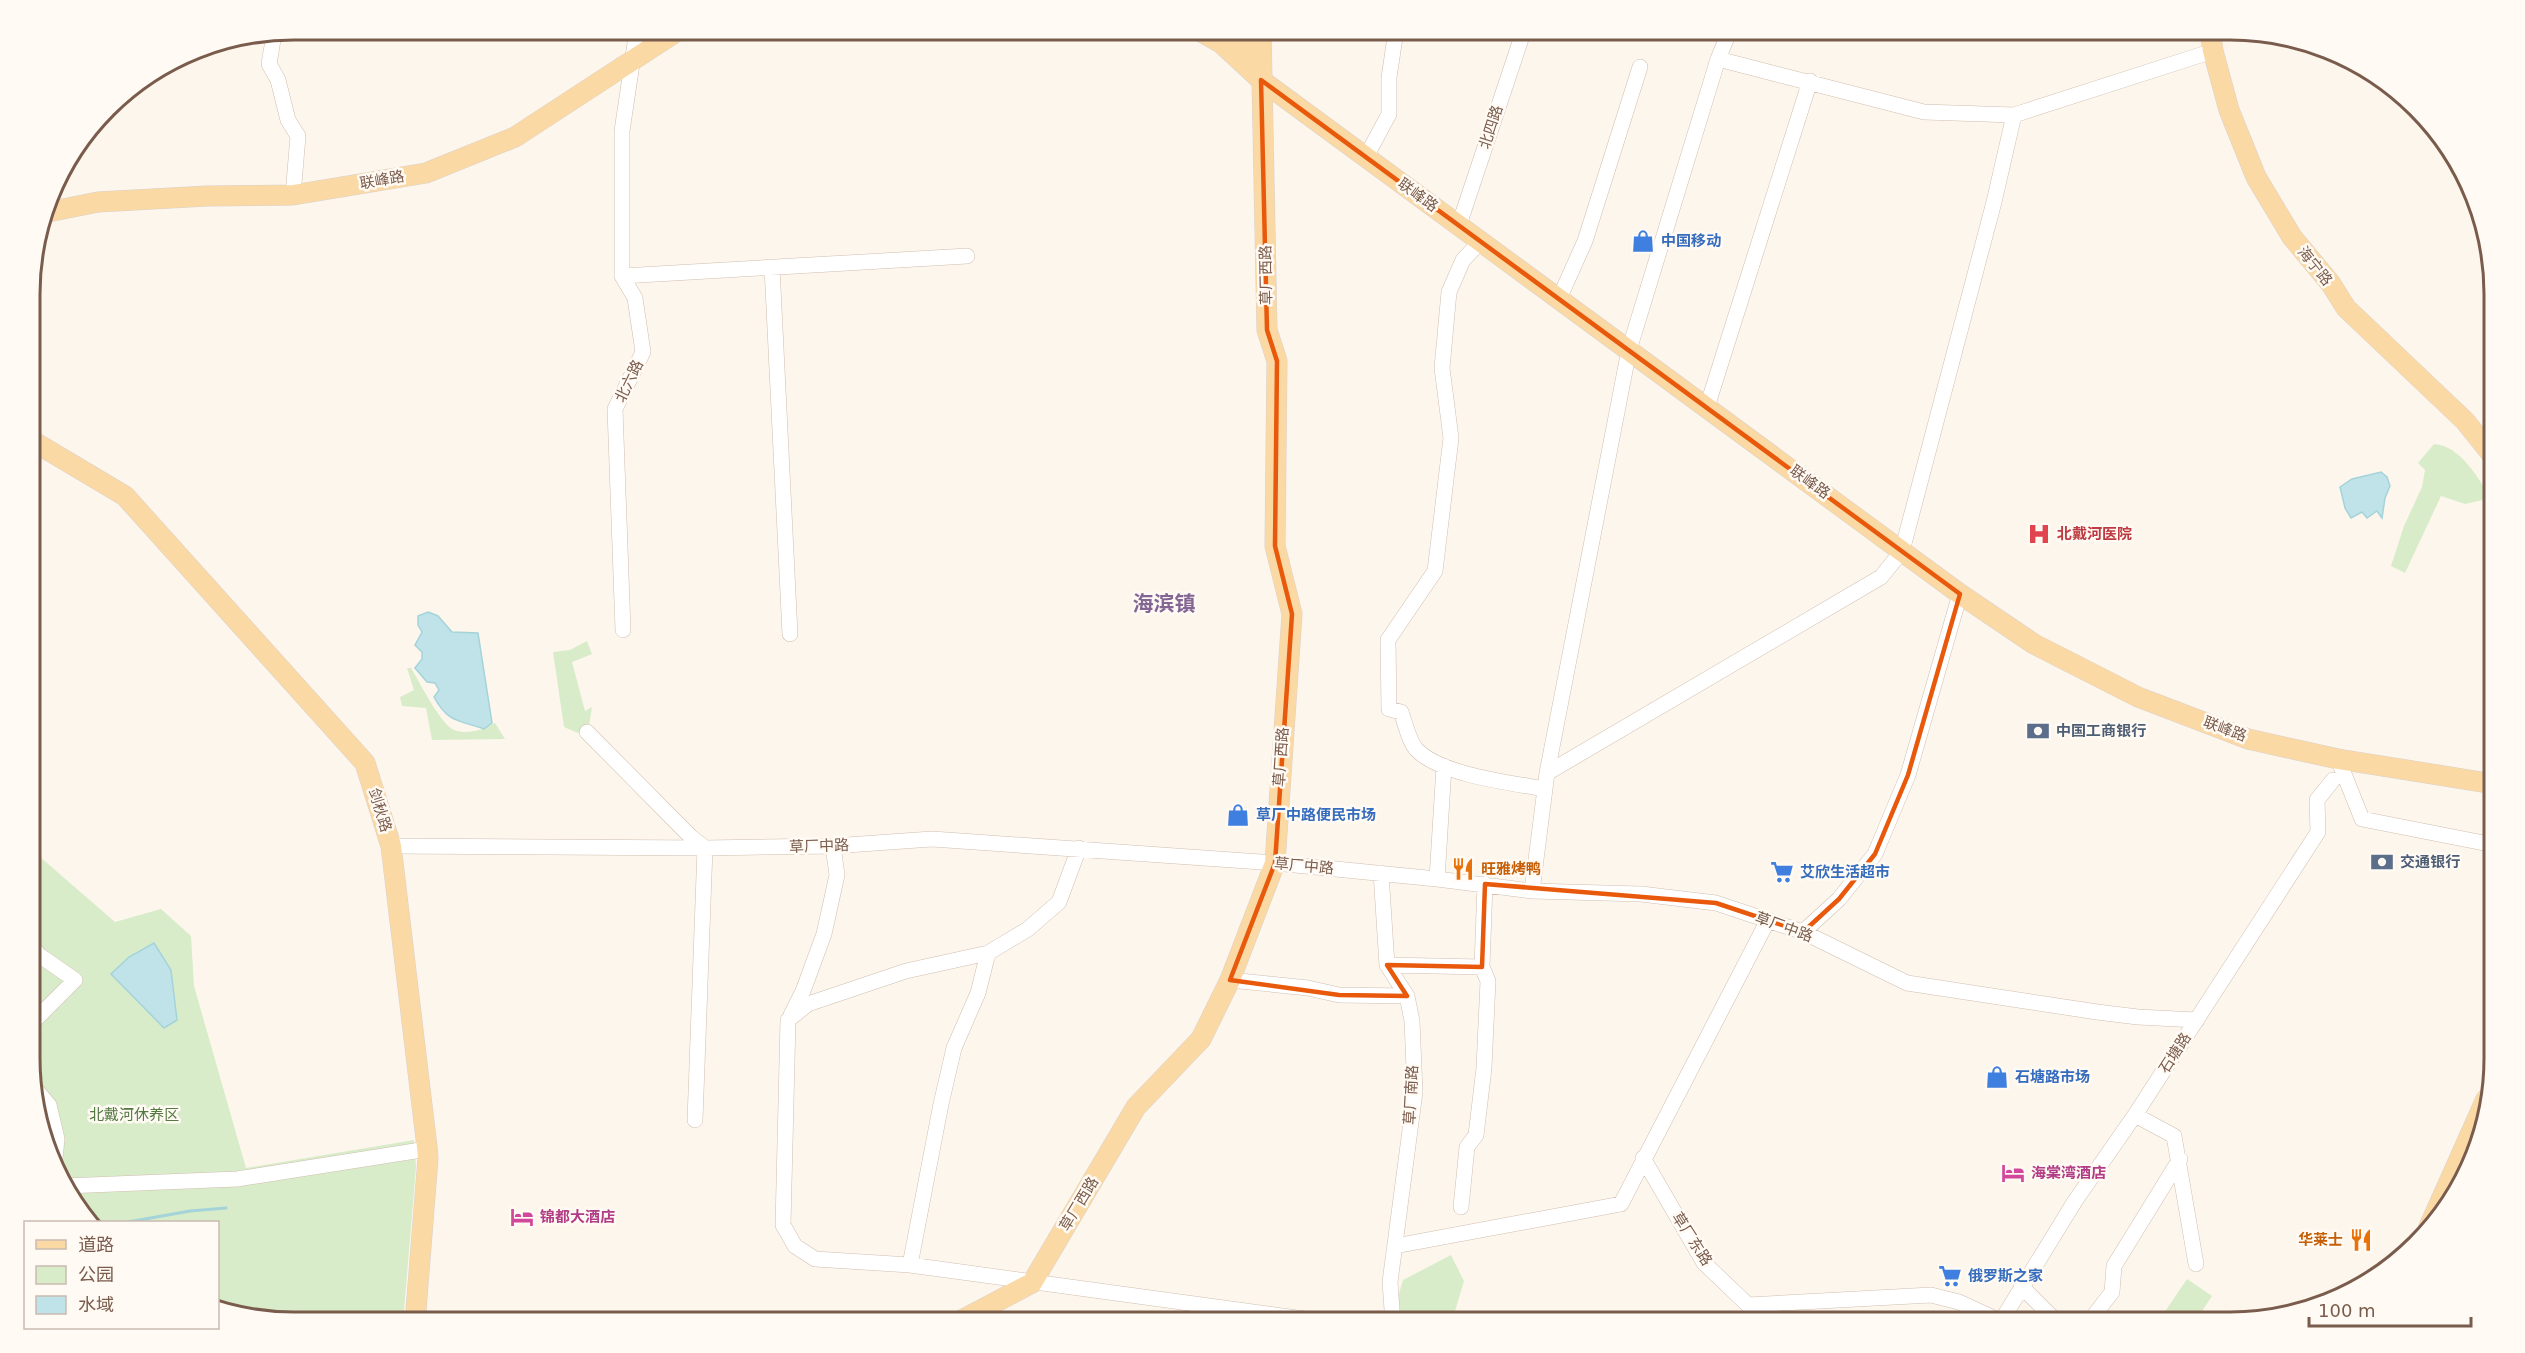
<svg xmlns="http://www.w3.org/2000/svg" width="2525" height="1353" viewBox="0 0 2525 1353" font-family="'DejaVu Sans','Noto Sans SC',sans-serif">
  <style>
    .green { fill: #d8ecc9 }
    .water { fill: #bfe3e8; stroke: #a5d3da; stroke-width: 1.5 }
    .lines { fill: none; stroke-linecap: round; stroke-linejoin: round }
    .stream { stroke: #a5d3da; stroke-width: 3 }
    .minor-casing { stroke: #d1beb0; stroke-width: 16 }
    .major-casing { stroke: #dad1cd; stroke-width: 21 }
    .minor { stroke: #fff; stroke-width: 15 }
    .major { stroke: #fbd9a5; stroke-width: 20 }
    .marked { fill: none; stroke: #e8590c; stroke-width: 4.5; stroke-linejoin: round }
    .labels { text-anchor: middle; dominant-baseline: central; stroke-width: 5; stroke-linejoin: round; paint-order: stroke }
    .street-label { font-size: 15px; fill: #7a5c4d; stroke: #fffaf3 }
    .shop-label { font-size: 15px; font-weight: bold; fill: #366cbe; stroke: #fffaf3; text-anchor: start }
    .health-label { font-size: 15px; font-weight: bold; fill: #be3a42; stroke: #fffaf3; text-anchor: start }
    .service-label { font-size: 15px; font-weight: bold; fill: #4e5e75; stroke: #fffaf3; text-anchor: start }
    .food-label { font-size: 15px; font-weight: bold; fill: #c56008; stroke: #fffaf3; text-anchor: start }
    .park-label { font-size: 15px; fill: #537a41; stroke: #fffaf3 }
    .hotel-label { font-size: 15px; font-weight: bold; fill: #b23c85; stroke: #fffaf3; text-anchor: start }
    .district-label { font-size: 21px; font-weight: bold; fill: #846695; stroke: #fffaf3 }
    .rim { fill: none; stroke: #7a5c4d; stroke-width: 3 }
  </style>
  <rect width="100%" height="100%" fill="#fdf6ec"/>
  <path class="green" d="M2434,444C2461,446 2477,477 2491,498L2465,504L2441,496L2405,573L2391,566L2404,526L2422,487L2425,470L2418,463Z
    M587,641L592,654L572,662L585,711L592,707L589,726L578,733L564,727L553,652L570,650Z
    M407,668H411C419,681 441,725 454,730C468,735 482,730 495,723L505,739L432,740L426,708L402,706L400,697L414,690Z
    M32,850L115,922L161,909L191,936L194,986L246,1168L414,1140L416,1167L403,1323H295L218,1305V1222H89L85,1219L50,1159L32,1093Z
    M1451,1255L1464,1281L1455,1311L1419,1323H1400L1398,1297L1403,1280Z
    M2187,1279L2212,1296L2195,1322H2179L2164,1313Z"/>
  <path class="water" d="M2381,472L2387,477L2390,486L2385,498L2382,518L2377,511L2367,518L2362,512L2351,518L2345,508L2340,487L2352,479Z
    M428,612L438,616L452,632L478,633L492,723L484,729C459,720 448,723 434,697L439,690L435,683L427,682L415,668L422,659V652L415,645L422,632L418,625V616Z
    M154,943L171,970L177,1020L164,1028L111,974L129,957Z"/>
  <g class="lines">
    <path class="stream" d="M128,1222L190,1211L226,1208"/>
    <g class="minor-casing">
      <path id="minor" d="M274,34L269,64L278,80L288,120L298,136L293,195
        M1718,59L1924,112L2014,115L2213,51
        M1366,157L1389,114V78L1396,30
        M1459,225L1524,30
        M1481,241L1463,260L1449,292L1442,368L1451,438L1435,571L1388,640L1389,709L1401,712C1405,722 1409,742 1417,750C1441,775 1512,783 1545,789
        M772,267L790,634
        M622,276L967,256
        M1559,299L1585,241L1640,67
        M1707,407L1810,81
        M623,630L615,409L643,352L635,298L622,276V131L637,30
        M587,732L691,837L705,848L695,1120
        M2338,759L2362,819L2494,845
        M1547,773L1881,577L1902,551L1994,202L2014,115
        M391,846L705,848L833,846L932,839L1275,863L1437,879L1532,891L1641,894L1716,903L1803,932L1907,983L2097,1012L2138,1017L2197,1020
        M1079,848L1059,902L1028,929L988,953L906,971L808,1004L788,1020L783,1225L795,1246L815,1259L910,1265L1334,1323
        M1381,873L1387,965L1407,996L1412,1021L1415,1092L1390,1282L1393,1323
        M1437,879L1444,766
        M1532,891L1547,773L1629,350L1718,59L1730,30
        M1803,932L1839,899L1875,854L1908,775L1960,594
        M32,946L39,955L75,980L32,1023
        M1387,965L1482,967
        M1230,980L1308,988L1339,995L1407,996
        M791,1015L803,991L824,934L837,875L833,846
        M32,1085L49,1105L57,1139L54,1167
        M2135,1115L2174,1136L2196,1264
        M1643,1158L1704,1263L1748,1305L1931,1295L1959,1302L2000,1321
        M65,1186L237,1179L415,1151L427,1147
        M1461,1207L1467,1147L1476,1135L1484,1068L1488,981L1482,967L1485,884
        M1395,1246L1621,1204L1768,920
        M910,1265L941,1104L954,1048L978,993L988,953
        M2021,1286L2058,1323
        M2089,1322L2112,1292L2114,1266L2180,1159
        M2000,1323L2075,1201L2135,1115L2318,832L2317,800L2333,780"/>
    </g>
    <g class="major-casing">
      <path id="major" d="M1198,30L1221,43L1261,80L1960,594L2034,644L2138,697L2248,739L2338,759L2494,784
        M2210,30L2213,51L2229,110L2256,177L2292,237L2331,284L2346,308L2465,421L2493,456
        M1243,62V30
        M48,212L98,202L207,196L293,195L426,173L515,137L679,30
        M31,440L125,496L365,763L391,846L427,1147L428,1158L415,1323
        M2424,1238L2486,1099
        M956,1323L1032,1283L1136,1107L1201,1039L1230,980L1275,863L1292,614L1275,546L1277,361L1267,330L1261,30"/>
    </g>
    <use href="#minor" class="minor"/>
    <use href="#major" class="major"/>
  </g>
  <path class="marked" d="M1261,80L1960,594L1908,775L1875,854L1839,899L1803,932L1716,903L1485,884L1482,967L1387,965L1407,996L1339,995L1230,980L1275,863L1292,614L1275,546L1277,361L1267,330Z"/>
  <defs>
    <g id="shop-bare" transform="scale(1.8)"><path d="M-5-2.5h2.3a2.7 3.5 0 0 1 5.4 0H5L5.5 6h-11ZM-1.5-2.5h3a1.5 2.3 0 0 0-3 0Z" fill="#3f7fe0" stroke="#fffaf3" stroke-width="2.5" paint-order="stroke"/></g>
    <g id="hospital-bare" transform="scale(1.8)"><path d="M-5-5h3v3.5h4V-5h3V5h-3V1.5h-4V5h-3Z" fill="#e0444e" stroke="#fffaf3" stroke-width="2.5" paint-order="stroke"/></g>
    <g id="bank-bare" transform="scale(1.8)"><path d="M-6-4H6V4H-6ZM0-2.3a2.3 2.3 0 1 0 0 4.6a2.3 2.3 0 1 0 0-4.6Z" fill="#5c6f8a" stroke="#fffaf3" stroke-width="2.5" paint-order="stroke"/></g>
    <g id="restaurant-bare" transform="scale(1.8)"><path d="M-5-6h1v4h1v-4h1v4h1v-4h1v5L-1.5 .5V6h-2V.5L-5-1ZM5-6V6H3V1.5H1.5Q1.5-4 5-6Z" fill="#e8710a" stroke="#fffaf3" stroke-width="2.5" paint-order="stroke"/></g>
    <g id="supermarket-bare" transform="scale(1.8)"><path d="M-6-5.5h2.5l.6 2H6L4.5 2H-2.5L-4.4-4H-6ZM-1.5 3.2a1.3 1.3 0 1 0 .1 0ZM3 3.2a1.3 1.3 0 1 0 .1 0Z" fill="#3f7fe0" stroke="#fffaf3" stroke-width="2.5" paint-order="stroke"/></g>
    <g id="hotel-bare" transform="scale(1.8)"><path d="M-6-4.5h1.5V1H6V5H4.5V3h-9V5H-6ZM-4 0a1.8 1.8 0 1 1 3.6 0ZM.5 0V-2.5h3Q6-2.5 6 0Z" fill="#d1479c" stroke="#fffaf3" stroke-width="2.5" paint-order="stroke"/></g>
  </defs>
  <g fill-rule="evenodd">
    <use href="#shop-bare" x="1643" y="241"/>
    <use href="#hospital-bare" x="2039" y="534"/>
    <use href="#bank-bare" x="2038" y="731"/>
    <use href="#shop-bare" x="1238" y="815"/>
    <use href="#bank-bare" x="2382" y="862"/>
    <use href="#restaurant-bare" x="1463" y="869"/>
    <use href="#supermarket-bare" x="1782" y="872"/>
    <use href="#shop-bare" x="1997" y="1077"/>
    <use href="#hotel-bare" x="2013" y="1173"/>
    <use href="#hotel-bare" x="522" y="1217"/>
    <use href="#restaurant-bare" x="2361" y="1240"/>
    <use href="#supermarket-bare" x="1950" y="1276"/>
  </g>
  <g class="labels">
    <g class="street-label">
      <text transform="translate(1491 127) rotate(-72)">北四路</text>
      <text transform="translate(382 180) rotate(-10)">联峰路</text>
      <text transform="translate(1418 195) rotate(36)">联峰路</text>
      <text transform="translate(2315 266) rotate(51)">海宁路</text>
      <text transform="translate(1266 275) rotate(-91)">草厂西路</text>
      <text transform="translate(629 381) rotate(-64)">北六路</text>
      <text transform="translate(1810 482) rotate(36)">联峰路</text>
      <text transform="translate(2225 729) rotate(20)">联峰路</text>
      <text transform="translate(1281 757) rotate(-86)">草厂西路</text>
      <text transform="translate(380 810) rotate(73)">剑秋路</text>
      <text transform="translate(819 846) rotate(-2)">草厂中路</text>
      <text transform="translate(1304 866) rotate(5)">草厂中路</text>
      <text transform="translate(1784 927) rotate(20)">草厂中路</text>
      <text transform="translate(2175 1053) rotate(-57)">石塘路</text>
      <text transform="translate(1411 1095) rotate(-87)">草厂南路</text>
      <text transform="translate(1079 1204) rotate(-59)">草厂西路</text>
      <text transform="translate(1692 1239) rotate(57)">草厂东路</text>
    </g>
    <g class="shop-label">
      <text x="1661" y="241">中国移动</text>
      <text x="1256" y="815">草厂中路便民市场</text>
      <text x="1800" y="872">艾欣生活超市</text>
      <text x="2015" y="1077">石塘路市场</text>
      <text x="1968" y="1276">俄罗斯之家</text>
    </g>
    <g class="health-label">
      <text x="2057" y="534">北戴河医院</text>
    </g>
    <g class="service-label">
      <text x="2056" y="731">中国工商银行</text>
      <text x="2400" y="862">交通银行</text>
    </g>
    <g class="food-label">
      <text x="1481" y="869">旺雅烤鸭</text>
      <text x="2343" y="1240" text-anchor="end">华莱士</text>
    </g>
    <g class="park-label">
      <text x="134" y="1115">北戴河休养区</text>
    </g>
    <g class="hotel-label">
      <text x="2031" y="1173">海棠湾酒店</text>
      <text x="540" y="1217">锦都大酒店</text>
    </g>
    <g class="district-label">
      <text x="1164" y="604">海滨镇</text>
    </g>
  </g>
  <path d="M0 0H2525V1353H0ZM294 40H2230A254 254 0 0 1 2484 294V1058A254 254 0 0 1 2230 1312H294A254 254 0 0 1 40 1058V294A254 254 0 0 1 294 40Z" fill="#fffaf3" fill-rule="evenodd"/>
  <path class="rim" d="M294 40H2230A254 254 0 0 1 2484 294V1058A254 254 0 0 1 2230 1312H294A254 254 0 0 1 40 1058V294A254 254 0 0 1 294 40Z"/>
  <rect x="24" y="1221" width="195" height="108" fill="#fffaf3" stroke="#cabbb1" stroke-width="1.5"/>
  <rect x="36" y="1240" width="30" height="9" fill="#fbd9a5" stroke="#cabbb1" stroke-width="1.5"/>
  <text x="78" y="1251" font-size="18" fill="#7a5c4d">道路</text>
  <rect x="36" y="1266" width="30" height="18" fill="#d8ecc9" stroke="#cabbb1" stroke-width="1.5"/>
  <text x="78" y="1281" font-size="18" fill="#7a5c4d">公园</text>
  <rect x="36" y="1296" width="30" height="18" fill="#bfe3e8" stroke="#cabbb1" stroke-width="1.5"/>
  <text x="78" y="1311" font-size="18" fill="#7a5c4d">水域</text>
  <path d="M2309 1317v9h162v-9" fill="none" stroke="#7a5c4d" stroke-width="3"/>
  <text x="2318" y="1317" font-size="18" fill="#7a5c4d" stroke="#fffaf3" stroke-width="4.5" paint-order="stroke">100 m</text>
</svg>
